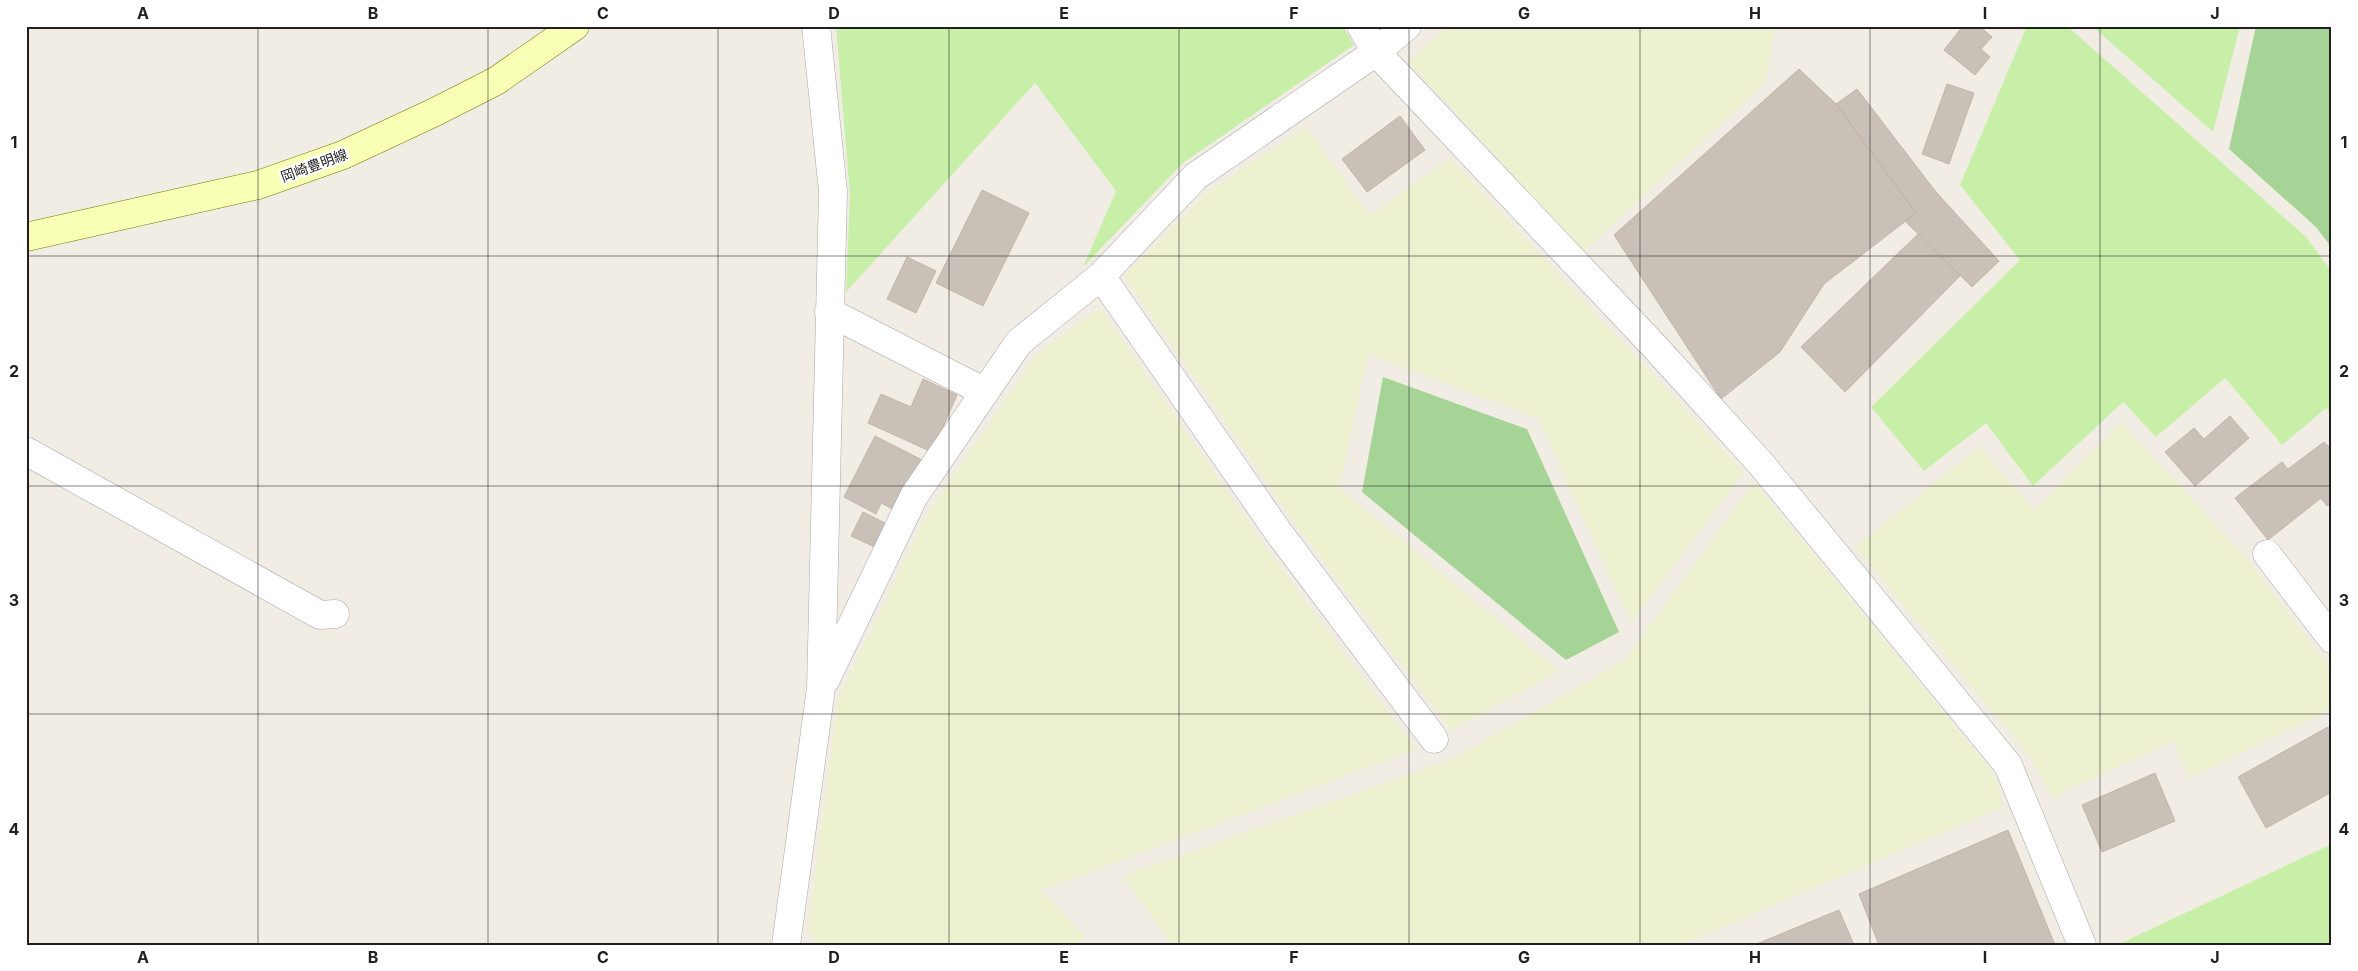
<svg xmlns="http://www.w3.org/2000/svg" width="2358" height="971" viewBox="0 0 2358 971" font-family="Inter,'Noto Sans JP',sans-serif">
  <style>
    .farmland { fill: #eef1cf }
    .grass { fill: #c8efa7 }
    .forest { fill: #a6d496 }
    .building { fill: #c9c0b8; stroke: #c4b4a6 }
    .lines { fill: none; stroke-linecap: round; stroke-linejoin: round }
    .street-casing { stroke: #a7a7a7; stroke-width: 29 }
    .secondary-casing { stroke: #6b7d00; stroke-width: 29 }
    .street { stroke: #fff; stroke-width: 28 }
    .secondary { stroke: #f9ffb5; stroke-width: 28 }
    .grid { fill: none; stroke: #202020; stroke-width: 1; stroke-opacity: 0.55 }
    .labels { text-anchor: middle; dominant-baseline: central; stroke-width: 4.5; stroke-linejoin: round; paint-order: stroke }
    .street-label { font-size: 14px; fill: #202020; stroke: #fff }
    .neatline { fill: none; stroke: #202020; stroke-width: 2 }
    .grid-label { font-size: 16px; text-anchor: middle; font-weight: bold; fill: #202020 }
  </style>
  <rect width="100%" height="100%" fill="#f1ede5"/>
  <path class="farmland" d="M1449,26H1775L1765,83L1584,251L1408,61Z
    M1306,127L1370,216L1450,158L1744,472L1631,623L1538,418L1368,354L1339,488L1559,671L1451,730L1299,529L1124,276L1211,189Z
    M1100,308L1272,556L1416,749L1041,890L1085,936L1076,945H819L808,931L838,699L926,516L1037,354Z
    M2121,422L2247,559L2332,670V709L2189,778L2174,741L2052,797L2030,756L1855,547L1979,447L2034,510Z
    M1754,482L1994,774L2003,807L1680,945H1172L1123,876L1453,759L1625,660Z"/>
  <path class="grass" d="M836,26H1343L1354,45L1183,163L1083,267L1116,191L1035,83L846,292L850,195Z
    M2027,26H2067L2306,237L2332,272V414L2326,408L2282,445L2225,378L2156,437L2123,402L2033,486L1986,423L1924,471L1871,407L2020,260L1960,185Z
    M2092,26H2240L2213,132Z
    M2332,844V945H2117Z"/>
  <path class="forest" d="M2256,26H2332V248L2316,227L2229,149Z
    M1383,377L1527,429L1619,632L1566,660L1362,492Z"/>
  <path class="building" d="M1963,26H1979L1992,37L1981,49L1990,57L1975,75L1944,50Z
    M1799,69L1836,104L1916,213L1824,284L1780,352L1721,399L1614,235Z
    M1947,84L1974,93L1949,164L1922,154Z
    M1857,89L1936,192L1999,261L1972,287L1905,221L1916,213L1836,104Z
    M1400,116L1425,150L1367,192L1342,159Z
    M982,190L1029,213L983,306L936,283Z
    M1918,234L1960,276L1845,392L1801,347Z
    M907,257L936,271L916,313L887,299Z
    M923,379L957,395L932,452L868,423L881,394L911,407Z
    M2230,416L2249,438L2195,486L2165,452L2194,428L2204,439Z
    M875,436L926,462L899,512L881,503L876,514L844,497Z
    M2324,442L2332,450V502L2327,506L2321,498L2268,540L2235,498L2282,462L2288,469Z
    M863,512L891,526L879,549L851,536Z
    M2328,727L2332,733V792L2266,828L2238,777Z
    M2155,773L2175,821L2102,852L2082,805Z
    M2008,830L2055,945H1879L1859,894Z
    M1839,910L1854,945H1754Z"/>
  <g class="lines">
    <g class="street-casing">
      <path id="street" d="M1361,26L1376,52L1655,347L1762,465L2008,765L2082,945
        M1101,276L1279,533L1434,739
        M829,312L985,392
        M26,451L320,615L335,614
        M2267,554L2332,639
        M825,681L914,496L1019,342L1101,276L1196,176L1376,52L1407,26
        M786,945L821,688L833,192L816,26"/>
    </g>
    <g class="secondary-casing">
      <path id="secondary" d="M26,237L258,185L343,155L435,112L496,81L575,26"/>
    </g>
    <use href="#street" class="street"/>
    <use href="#secondary" class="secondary"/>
  </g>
  <path class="grid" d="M258,26V945M488,26V945M718,26V945M949,26V945M1179,26V945M1409,26V945M1640,26V945M1870,26V945M2100,26V945M26,256H2332M26,486H2332M26,714H2332"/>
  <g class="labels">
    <g class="street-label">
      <text transform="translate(314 165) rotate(-20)">岡崎豊明線</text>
    </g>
  </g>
  <rect width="2358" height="971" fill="none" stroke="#ffffff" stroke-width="55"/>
  <rect x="28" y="28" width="2302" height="916" class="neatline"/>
  <g class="grid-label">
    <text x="143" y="19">A</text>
    <text x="373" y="19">B</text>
    <text x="603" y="19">C</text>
    <text x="834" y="19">D</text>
    <text x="1064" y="19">E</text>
    <text x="1294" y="19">F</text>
    <text x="1524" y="19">G</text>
    <text x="1755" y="19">H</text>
    <text x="1985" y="19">I</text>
    <text x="2215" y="19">J</text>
    <text x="14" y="148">1</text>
    <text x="2344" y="148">1</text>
    <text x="14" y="377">2</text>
    <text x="2344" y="377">2</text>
    <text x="14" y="606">3</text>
    <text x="2344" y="606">3</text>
    <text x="14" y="835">4</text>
    <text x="2344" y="835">4</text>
    <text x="143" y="963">A</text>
    <text x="373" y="963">B</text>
    <text x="603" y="963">C</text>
    <text x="834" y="963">D</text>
    <text x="1064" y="963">E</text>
    <text x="1294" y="963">F</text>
    <text x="1524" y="963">G</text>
    <text x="1755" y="963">H</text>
    <text x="1985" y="963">I</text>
    <text x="2215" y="963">J</text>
  </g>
</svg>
